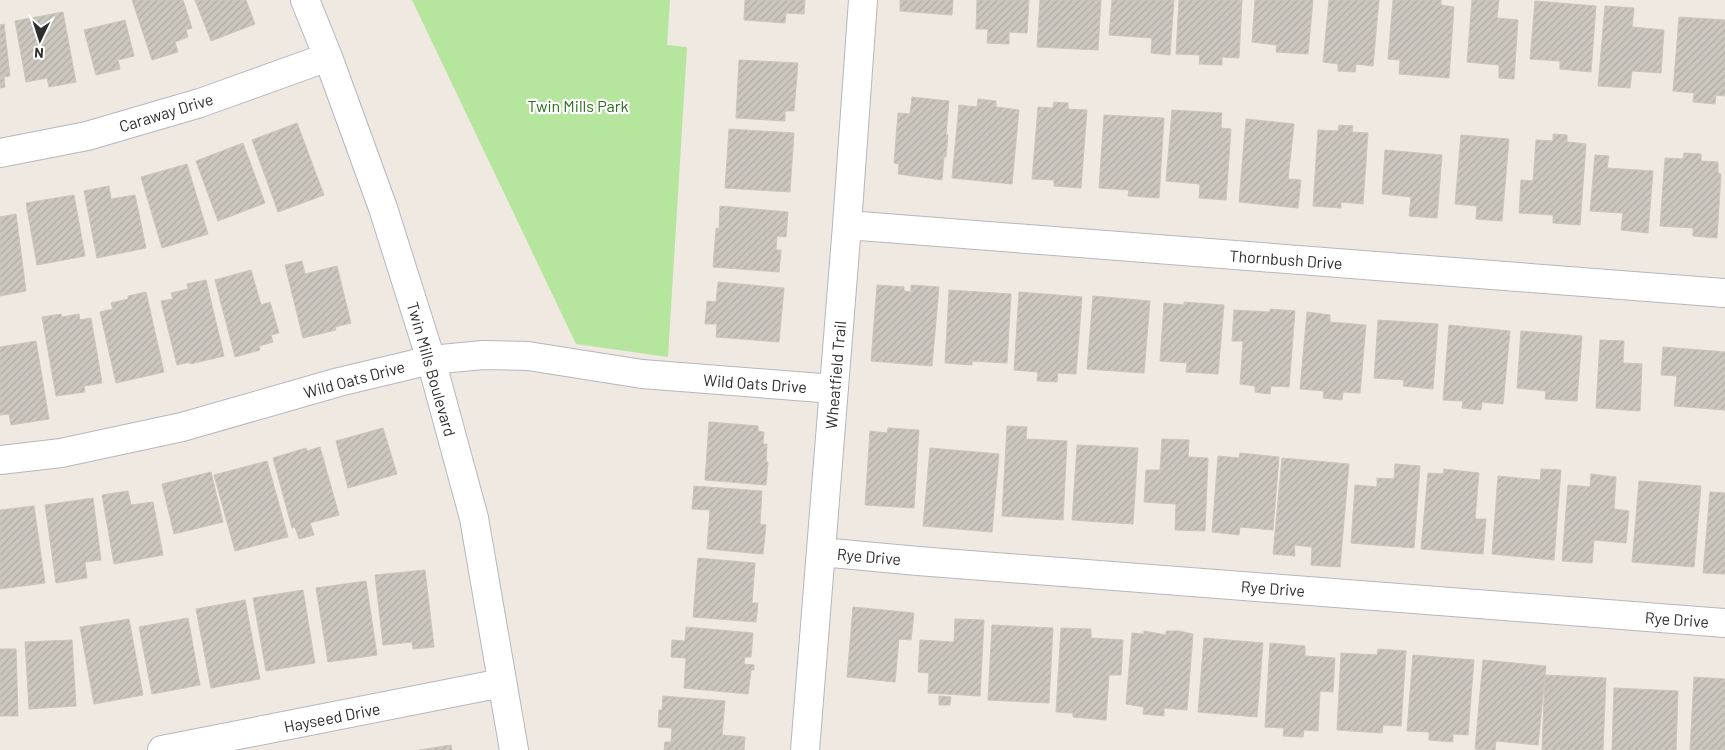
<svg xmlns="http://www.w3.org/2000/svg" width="1725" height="750" viewBox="0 0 1725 750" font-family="Barlow,sans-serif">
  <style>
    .park { fill: #b6e59e }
    .building { fill: url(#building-hatch); stroke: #cbc5ba }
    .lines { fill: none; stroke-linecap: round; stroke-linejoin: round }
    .minor-casing { stroke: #b4b7c1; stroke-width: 30 }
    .minor { stroke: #fff; stroke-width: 28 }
    .labels { text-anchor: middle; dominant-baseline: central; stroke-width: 4.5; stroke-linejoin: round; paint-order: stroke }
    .park-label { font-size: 16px; fill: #2c6e1b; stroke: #fff }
    .street-label { font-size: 16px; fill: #2e2e2e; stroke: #fff }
  </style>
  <defs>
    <pattern id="building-hatch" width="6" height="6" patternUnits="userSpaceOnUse" patternTransform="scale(1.25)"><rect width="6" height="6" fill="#cbc7bf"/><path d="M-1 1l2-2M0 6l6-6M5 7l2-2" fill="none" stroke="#afaba4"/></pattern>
  </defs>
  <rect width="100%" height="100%" fill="#efe9e1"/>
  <path class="park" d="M412,0H670L667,45L687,47L668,357L576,344Z"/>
  <path class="building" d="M132,0H183L192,28L186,30L188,37L175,42L178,52L152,60Z
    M195,0H246L255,24L211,41Z
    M745,0H805L804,14L786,13L785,23L744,20Z
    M900,0H953L952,15L900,11Z
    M977,0H1029L1027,33L1009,32V44L987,43L988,29H976Z
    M1040,0H1101L1098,50L1037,47Z
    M1112,0H1174L1170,55L1151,53L1152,38L1109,35Z
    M1179,0H1242L1239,58L1222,57V65L1199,64L1200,55L1176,54Z
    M1255,0H1313L1308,54L1276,52L1277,45L1252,42Z
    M1329,0H1379L1373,66L1356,64L1355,72L1338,71V64L1323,62Z
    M1393,0H1441V5L1454,7L1449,78L1399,74L1400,60L1388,59Z
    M1472,0H1499L1497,18L1518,20L1514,79L1499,78V65L1467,62Z
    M1535,1L1596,6L1591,72L1560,69V61L1530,59Z
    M1605,6L1634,8L1632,27L1664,30L1661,73L1632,71L1630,88L1598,86Z
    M63,12L76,82L49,87L47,78L26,82L15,21Z
    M1679,17L1725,20V96L1716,95L1715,104L1693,102L1694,93L1673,91Z
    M125,20L134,56L118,60L120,69L96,75L84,30Z
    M4,24L10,76L4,77L5,87L0,88V25Z
    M739,60L798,63L794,111H785V121L736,118Z
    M912,97L949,101L946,135H948L946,157H944L942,180L898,174L899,164L894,163L898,113L910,114Z
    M978,99L996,101V107L1019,110L1012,184L952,178L959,105L977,107Z
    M1054,102L1068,103V109L1087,110L1081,188L1054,186V180L1032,179L1038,107L1053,108Z
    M1172,110L1222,113L1221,128L1231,129L1226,200L1199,198L1200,184L1166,181Z
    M1104,115L1164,118L1159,198L1128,196L1129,190L1099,188Z
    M1246,119L1294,124L1288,179L1301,180L1298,208L1239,202Z
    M297,123L324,195L278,212L252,140Z
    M1339,125L1353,126L1352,132L1368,133L1363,204L1341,202V208L1313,206L1318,130L1338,131Z
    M729,129L794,133L790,192L725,188Z
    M1553,134L1567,135V142L1586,144L1580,225L1553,223V215L1519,213L1521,180L1533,181L1536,140L1553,141Z
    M1461,135L1509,139L1502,221L1476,219L1477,206L1455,204Z
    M243,143L265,203L218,221L196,161Z
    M1385,150L1442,155L1437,218L1409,216L1411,197L1382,194Z
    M1684,153L1701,154V161L1718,162V173L1721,174L1717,238L1693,236V228L1660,226L1665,158L1683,159Z
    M1595,155L1609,156L1607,168L1653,171L1648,233L1621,230L1623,213L1590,211Z
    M187,164L208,234L162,248L141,177Z
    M109,186L111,199L135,195L146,248L97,258L84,191Z
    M74,195L85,256L37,265L26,203Z
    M720,206L788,212L786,237L777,236L776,250H781L779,272L713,267L716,228L719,229Z
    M16,214L26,291L0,296V217Z
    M302,261L305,274L337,266L351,323L335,327L336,330L303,338L285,265Z
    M251,270L261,305L270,302L279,333L271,335L273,342L259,346L260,350L235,357L215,280Z
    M206,280L224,356L190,364V362L177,365L161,301L173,299L171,293L188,289L187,284Z
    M718,282L784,288L779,342L716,337L717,324H705L707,301L716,302Z
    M877,285L904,287V291L911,292V285L939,287L932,366L871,361Z
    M949,290L1011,294L1007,363L972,361V365L945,363Z
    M146,292L164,372L116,383L100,312L113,309L111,303L128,299V296Z
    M1019,292L1082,297L1076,374L1058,373L1057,382L1037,381L1038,372L1014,370Z
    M1093,296L1150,301L1144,373L1087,369Z
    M1184,302L1224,305L1218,374L1186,372L1187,363L1160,361L1164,303L1184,305Z
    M1270,309L1295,311L1289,387L1271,386L1270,394L1255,392V386L1240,384L1243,341H1232L1234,310L1270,312Z
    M1307,312L1330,315V322L1366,325L1360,393L1343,392L1342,400L1323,398L1324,391L1300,389Z
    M61,314L62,317L79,314L80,320L91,318L102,383L84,386L85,392L56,396L42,317Z
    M1378,320L1438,324L1433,389L1403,386L1404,380L1374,378Z
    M1449,325L1510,331L1503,404L1482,402L1481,410L1462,408L1463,401L1443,400Z
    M1521,331L1582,336L1577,401L1545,399L1546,391L1517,388Z
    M1600,340L1624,341L1623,363L1642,364L1640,411L1596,408Z
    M36,341L49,419L11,425L9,414L0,415V347Z
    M1663,347L1725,352V410L1674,406L1677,376L1661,375Z
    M709,422L758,426V431L764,432L763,444H767L766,462H768L766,485L705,480Z
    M1007,426L1027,427L1026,439L1067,441L1063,520L1002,516Z
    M383,428L397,474L348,488L336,441Z
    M888,428L919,430L914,508L865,505L870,431L887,433Z
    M1162,439L1189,440L1188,457L1208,458L1205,531L1175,530L1176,504L1144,502L1146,470H1160Z
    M1077,445L1138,448L1133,524L1072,520Z
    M320,447L339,515L310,523L314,535L299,539L295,527L292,528L273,458L306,448L307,451Z
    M930,448L999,454L992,532L923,526Z
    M1240,453L1279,457L1273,530L1240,527L1239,535L1212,532L1218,456L1239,458Z
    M1282,458L1349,464L1340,567L1311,565L1312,547L1294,545L1295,556L1273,554Z
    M267,461L288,537L235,551L214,475Z
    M1395,464L1420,466L1414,548L1351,543L1355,485L1377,487V478L1394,479Z
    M1444,469L1479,473L1475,519H1486L1483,554L1421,549L1428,473L1443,474Z
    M1541,469L1561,470L1554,560L1492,554L1498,476L1540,480Z
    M211,472L223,522L174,534L162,484Z
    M1591,474L1616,477L1614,509L1629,511L1626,543L1594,540L1592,563L1562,561L1568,485L1590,487Z
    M1639,481L1701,486L1694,567L1632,562Z
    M694,486L762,491L760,524L766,525L763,554L707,549L710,510L692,509Z
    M128,491L131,505L153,502L163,555L114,564L102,495Z
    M1710,492L1725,493V574L1703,573Z
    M93,498L101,560L85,562L87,578L56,583L45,505Z
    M34,506L45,583L0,589V510Z
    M698,558L755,563L752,603H758L756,622L693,617Z
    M425,570L434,647L413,649L412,642L383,645L375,575Z
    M366,581L377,655L328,662L316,588Z
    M303,590L315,663L266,671L253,598Z
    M245,600L260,679L211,688L196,609Z
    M853,607L914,613L911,640L899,639L895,682L847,677Z
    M188,618L200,685L152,694L139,627Z
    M129,619L143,695L94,704L80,627Z
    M955,619L984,620L980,696L928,693L929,673L918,672L920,640L954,642Z
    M992,625L1053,628L1049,703L988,700Z
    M686,627L753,633L751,657H745L744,664L754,665V670H751L748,694L684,688L686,658L671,657L672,640L685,641Z
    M1061,628L1091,629V638L1123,640L1121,675H1109L1106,720L1073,717V713L1056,712Z
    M1144,631L1166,635V631H1179L1193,634L1187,710L1164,708V716L1143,714L1144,707L1126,704L1132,633L1144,634Z
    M1204,638L1263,643L1257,717L1198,712Z
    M72,640L76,706L29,709L25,642Z
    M1270,643L1305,646V656L1335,658L1333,692L1320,691L1318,731L1304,730L1303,737L1283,736L1284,728L1265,727Z
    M0,649H16L18,716H0Z
    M1378,649L1406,651L1401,726L1383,725L1382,733L1337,730L1341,653L1377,655Z
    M1413,655L1474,660L1468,735L1453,734V742L1429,740V732L1407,731Z
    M1483,660L1546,666L1538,745L1496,741L1495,750L1475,749Z
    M1545,675L1606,678L1603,750H1542Z
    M1694,677L1725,679V750H1690Z
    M1614,688L1678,691L1676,750H1612Z
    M663,696L725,701L722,735L745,737L744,750H664L665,742H671L672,728L658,727L659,710H662Z
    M939,696L951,697L950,705H939Z
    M451,745L452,750H419Z"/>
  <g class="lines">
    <g class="minor-casing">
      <path id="minor" d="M305,0L328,57L383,208L431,360L474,518L514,750
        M0,153L87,136L200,103L328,57
        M847,225L1725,293
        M0,460L61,453L182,427L339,382L431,360L483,355L528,356L642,374L834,389
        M821,552L918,561L1725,623
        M162,750L502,683
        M805,750L847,225L863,0"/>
    </g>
    <use href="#minor" class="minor"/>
  </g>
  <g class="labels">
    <g class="park-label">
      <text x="578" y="105">Twin Mills Park</text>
    </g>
    <g class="street-label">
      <text transform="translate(166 112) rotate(-17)">Caraway Drive</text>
      <text transform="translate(1286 259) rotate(4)">Thornbush Drive</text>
      <text transform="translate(432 369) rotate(74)">Twin Mills Boulevard</text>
      <text transform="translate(835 375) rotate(-85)">Wheatfield Trail</text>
      <text transform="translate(354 379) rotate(-15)">Wild Oats Drive</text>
      <text transform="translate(755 383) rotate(4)">Wild Oats Drive</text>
      <text transform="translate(869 556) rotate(5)">Rye Drive</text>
      <text transform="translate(1273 588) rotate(4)">Rye Drive</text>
      <text transform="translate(1677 619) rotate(4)">Rye Drive</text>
      <text transform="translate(332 717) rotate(-11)">Hayseed Drive</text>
    </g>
  </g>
  <g transform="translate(40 40) rotate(184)" stroke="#ffffff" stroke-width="4" paint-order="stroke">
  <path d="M0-4L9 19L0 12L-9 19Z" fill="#2e2e2e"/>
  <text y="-8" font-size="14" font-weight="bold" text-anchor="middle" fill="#2e2e2e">N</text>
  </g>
</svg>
